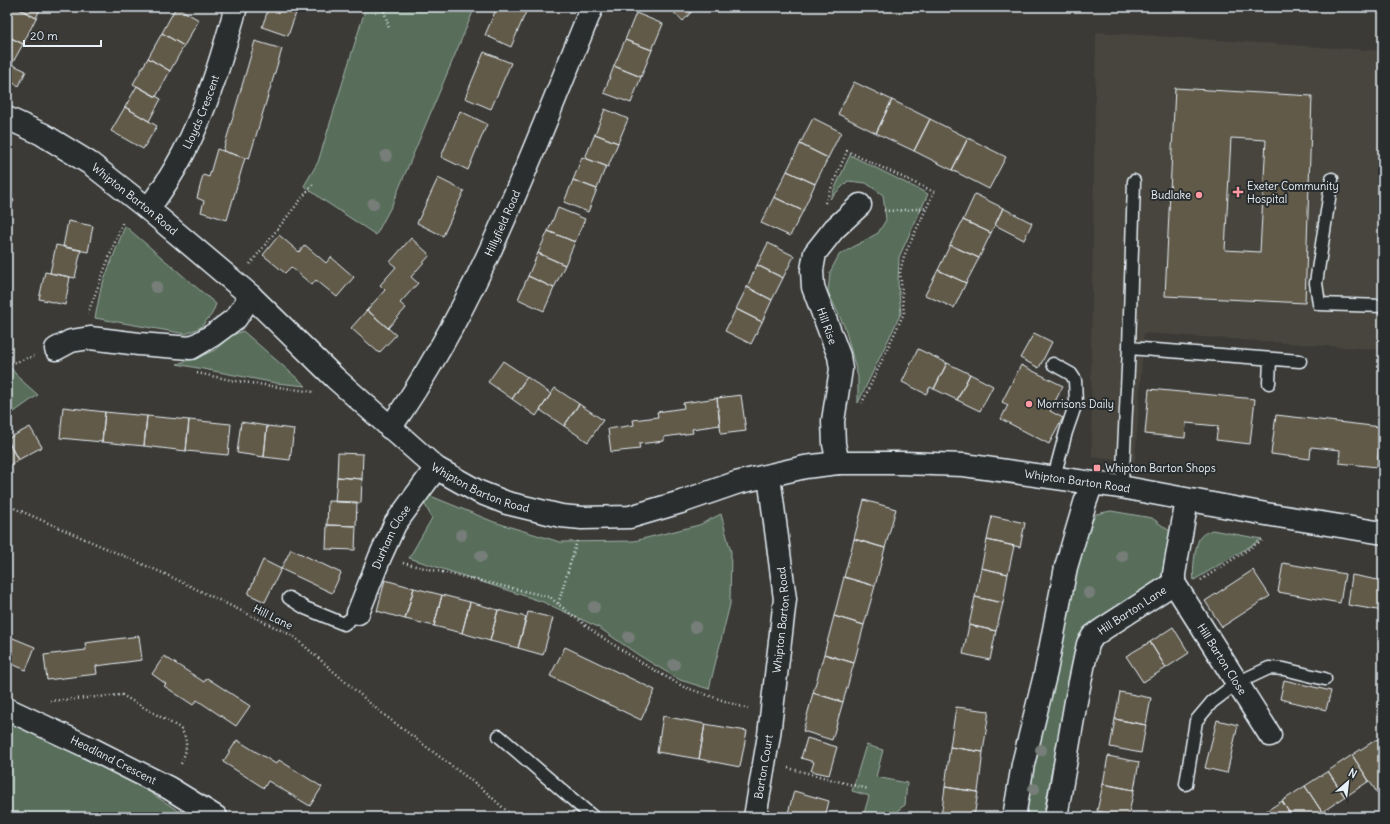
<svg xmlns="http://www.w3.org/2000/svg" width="1390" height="824" viewBox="0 0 1390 824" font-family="Delius,sans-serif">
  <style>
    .built { fill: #47443c }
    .green { fill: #596e5a; stroke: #a0b0a9 }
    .building { fill: #625a4a; stroke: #e8f1f8; fill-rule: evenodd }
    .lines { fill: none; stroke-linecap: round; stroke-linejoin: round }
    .service-casing { stroke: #e8f1f8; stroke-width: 15 }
    .minor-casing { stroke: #e8f1f8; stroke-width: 25 }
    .path { stroke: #e8f1f8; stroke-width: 2.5; stroke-dasharray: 1 3; stroke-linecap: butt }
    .service { stroke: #2a2d2e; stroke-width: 12 }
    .minor { stroke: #2a2d2e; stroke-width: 22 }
    .tree { fill: #777e7a }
    .poi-dot { fill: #ff9aa2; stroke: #2a2d2e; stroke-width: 1.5 }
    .labels { text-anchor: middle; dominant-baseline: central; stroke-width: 4; stroke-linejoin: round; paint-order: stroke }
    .street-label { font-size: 11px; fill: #e8f1f8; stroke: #2a2d2e }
    .poi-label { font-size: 11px; fill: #e8f1f8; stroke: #2a2d2e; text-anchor: start }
  </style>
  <rect width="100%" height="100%" fill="#3b3a36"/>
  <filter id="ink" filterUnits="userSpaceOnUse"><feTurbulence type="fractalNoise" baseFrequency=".025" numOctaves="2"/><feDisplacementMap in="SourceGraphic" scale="8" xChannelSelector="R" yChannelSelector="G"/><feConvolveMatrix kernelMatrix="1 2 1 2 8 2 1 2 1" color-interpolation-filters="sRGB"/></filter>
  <g filter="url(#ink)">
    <path class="built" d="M1096,32L1383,51V350L1144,333L1135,462L1092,457L1091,358Z"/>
    <path class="green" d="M366,7H475L392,205L376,235L323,200L304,186L318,162Z
      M850,155L928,194L899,257L898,283L901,313L858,403V377L845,328L828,292L830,272L839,255L878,233L886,220L883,195L866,183L848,181L830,199Z
      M125,226L216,304L212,314L201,327L186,334L95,318L101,288Z
      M243,331L306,386L276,383L177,364L203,355L215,350L230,336Z
      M11,368L19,378L38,395L7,417V371Z
      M421,492L494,522L560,542L634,541L699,525L721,514L731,552L730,604L709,689L680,680L640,656L598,627L543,602L409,558L432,518L423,501Z
      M1111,511L1152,518L1171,532L1168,564L1158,581L1101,616L1084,632L1074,653L1043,817H1024L1045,703L1084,538L1096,514Z
      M1212,530L1262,539L1194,580C1192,572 1195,546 1199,539C1202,534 1207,532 1212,530Z
      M7,719L106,764L188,817H7Z
      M866,745L883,750L876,777L907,783L905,805L899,809L898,817H863L869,796L852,791Z"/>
    <path class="building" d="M12,7H16L36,18L23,44L7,36V16Z
      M16,7H41L36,18Z
      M176,7L199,20L184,46L162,33Z
      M269,7H298L288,36L262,27Z
      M497,7H528L511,47L485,35Z
      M668,7H696L683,21Z
      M636,13L663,24L652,50L625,40Z
      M162,33L184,46L170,71L148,58Z
      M7,36L23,44L12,64L7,62Z
      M625,40L652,50L641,77L614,66Z
      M255,41L282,49L249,159L223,151Z
      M484,52L511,63L491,109L465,98Z
      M148,58L170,71L156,97L133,84Z
      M7,62L26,71L19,86L7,80Z
      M614,66L641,77L631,103L604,93Z
      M854,82L892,100L876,133L838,114Z
      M137,86L161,99L149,121L125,107Z
      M1175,88L1312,96L1305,303L1165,296ZM1231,138L1266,140L1260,252L1225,250Z
      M892,100L930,119L914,151L876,133Z
      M125,107L157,126L143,149L111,131Z
      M605,109L628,119L618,143L595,134Z
      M460,111L487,124L468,170L441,157Z
      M813,118L841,132L828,158L800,144Z
      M930,119L968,138L952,170L914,151Z
      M595,134L618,143L608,167L585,158Z
      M968,138L1006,157L989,189L952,170Z
      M800,144L828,158L815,184L787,171Z
      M217,149L245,158L227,220L201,212L204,201L197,198L203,175L209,177Z
      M582,157L606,166L597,189L573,180Z
      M787,171L815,184L803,211L774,197Z
      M438,178L464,191L443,236L417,223Z
      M573,180L597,189L588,212L564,202Z
      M975,194L1003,208L991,233L963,220Z
      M7,196L14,200L7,213Z
      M774,197L803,211L790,236L761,223Z
      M558,208L585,219L575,242L548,231Z
      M1003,208L1032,223L1024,240L995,225Z
      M963,220L991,233L979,258L950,245Z
      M68,221L93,226L88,252L63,247Z
      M548,231L575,242L565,265L538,253Z
      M279,235L299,252L305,245L326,263L331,257L354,277L337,297L316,280L312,285L291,267L285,273L263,255Z
      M411,238L430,255L411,277L418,283L400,303L406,308L388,328L367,310L385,290L380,285L396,267L390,262Z
      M768,243L794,256L783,278L757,265Z
      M56,245L81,250L75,278L50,273Z
      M950,245L979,258L966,283L938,270Z
      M538,253L565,265L554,288L528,276Z
      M757,265L783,278L772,300L747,287Z
      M938,270L966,283L954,308L925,295Z
      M45,272L70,277L65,305L39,299Z
      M528,276L554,288L544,311L518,299Z
      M747,287L772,300L762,322L736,309Z
      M736,309L762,322L751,344L725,331Z
      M367,310L396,335L379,353L351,328Z
      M1034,333L1052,342L1039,368L1020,358Z
      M918,349L947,363L934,389L930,387L926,394L902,382Z
      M503,361L527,377L512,399L488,382Z
      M947,363L970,374L957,400L934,389Z
      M1021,365L1063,386L1050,411L1063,418L1049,444L1001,419L1008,405L1002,402Z
      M970,374L993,386L980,411L957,400Z
      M527,377L551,394L536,416L512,399Z
      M555,388L579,404L564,426L540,410Z
      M1149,389L1255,399L1250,444L1216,440L1218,426L1186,423L1185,438L1145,434Z
      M741,395L746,431L721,434L717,398Z
      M717,398L720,425L692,429L693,433L664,437V441L639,444L640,449L611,452L608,429L634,425L633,420L658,417L657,412L684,408L683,403Z
      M579,404L603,420L588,442L564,426Z
      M63,407L105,412L102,442L60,438Z
      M105,412L147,416L144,446L102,442Z
      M1276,415L1381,427L1377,467L1339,463L1340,450L1311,447L1310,459L1271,454Z
      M147,416L189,420L186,451L144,446Z
      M189,420L231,424L228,455L186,451Z
      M241,422L267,426L264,457L237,453Z
      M267,426L294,429L290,460L264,457Z
      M30,427L42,447L18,460L7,439Z
      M7,440L18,460L7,467Z
      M338,453L363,454L362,479L337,477Z
      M337,477L362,479L361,503L335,502Z
      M864,500L896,509L885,548L854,539Z
      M328,501L357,502L356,526L327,525Z
      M992,516L1025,523L1020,547L987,540Z
      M327,525L356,526L355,550L326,549Z
      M854,539L885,548L875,586L844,577Z
      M987,540L1014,546L1008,574L981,568Z
      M291,549L341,573L332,593L281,569Z
      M263,560L281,569L265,602L248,594Z
      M1283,563L1345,574L1340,603L1278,592Z
      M981,568L1008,574L1003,603L975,597Z
      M1253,570L1270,596L1222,627L1205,601Z
      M1352,575L1383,581V611L1348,605Z
      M844,577L875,586L864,625L834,616Z
      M385,580L414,588L405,619L377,611Z
      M414,588L442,595L434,626L405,619Z
      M442,595L470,602L462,633L434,626Z
      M975,597L1003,603L996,631L969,625Z
      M470,602L498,610L490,641L462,633Z
      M498,610L526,617L518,648L490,641Z
      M528,612L553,618L543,655L518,648Z
      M834,616L864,625L854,663L824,654Z
      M969,625L996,631L990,660L963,654Z
      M1173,627L1189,653L1166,668L1150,642Z
      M8,636L35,647L26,670L7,662Z
      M139,636L142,660L96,666L97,674L47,680L44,655L86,650L85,643Z
      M1150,642L1166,668L1143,682L1126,656Z
      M565,647L655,690L641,720L550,676Z
      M824,654L854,663L843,702L813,693Z
      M164,656L204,682L207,678L250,706L236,726L197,700L193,705L164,686L166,684L152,674Z
      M1284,680L1331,691L1326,710L1280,699Z
      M1120,692L1151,698L1146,725L1115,719Z
      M813,693L843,702L832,740L803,731Z
      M956,707L989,711L983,752L950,747Z
      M663,716L705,724L699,759L657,752Z
      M1115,719L1146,725L1141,753L1110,747Z
      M1217,720L1238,725L1227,773L1205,768Z
      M705,724L747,731L740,767L699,759Z
      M807,738L837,747L829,775L811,771L814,762L801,758Z
      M1377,739L1383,748V791L1378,794L1352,755Z
      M237,740L276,764L279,760L322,787L310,806L268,781L264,788L223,762Z
      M950,747L983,752L978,792L945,787Z
      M1352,755L1369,781L1345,797L1328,771Z
      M1108,756L1139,762L1134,790L1103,784Z
      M1328,771L1345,797L1322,812L1305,786Z
      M1103,784L1134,790L1128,817L1097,811Z
      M1305,786L1322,812L1314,817H1292L1282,801Z
      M945,787L978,792L974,817H941Z
      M794,791L829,801L825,817H802L788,813Z
      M1282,801L1292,817H1257Z"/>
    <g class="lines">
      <g class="service-casing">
        <path id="service" d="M1332,179L1316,283L1319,304L1383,306
          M1129,348L1300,361
          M1053,364L1071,374L1075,380L1076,403L1066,432L1054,477
          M1269,383L1270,360
          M1121,487L1123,470L1129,348L1134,181
          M289,598L305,608L344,624L358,613
          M499,736L593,817
          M1186,784L1196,721L1212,702L1237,683L1269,668L1284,669L1325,679"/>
      </g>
      <g class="minor-casing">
        <g id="minor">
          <path id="s1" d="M7,118L42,134L91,164L148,209L251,296L335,378L436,468L479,492L507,503L561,516L582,518L630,517L681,502L736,483L805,467L838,463H902L964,465L1121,487L1266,514L1383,533"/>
          <path id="s2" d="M148,209C161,192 173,173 183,154C207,108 222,57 236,7"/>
          <path d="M56,349L71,341L90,338L139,344L191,348L213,335L236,318L251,296"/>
          <path id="s3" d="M390,428C480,300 533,150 592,7"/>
          <path d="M838,463L834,444L833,421L841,369L839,356L813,287L812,270L815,253L834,229L860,205"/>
          <path id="s4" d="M1174,583L1270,735"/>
          <path id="s5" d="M358,613L380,557L395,524L436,468"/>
          <path id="s6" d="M7,709L84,745L169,788L216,817"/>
          <path id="s7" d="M755,817L769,735L785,599L769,476"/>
          <path d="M1014,817L1023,764L1046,671L1066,567L1085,503L1092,483"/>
          <path id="s8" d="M1056,817L1076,701L1088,644L1093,636L1103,629L1174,583V574L1187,500"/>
        </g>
      </g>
      <path class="path" d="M383,7L389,28
        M825,203L847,151L934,192L904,256L900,272L904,313L862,403
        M884,210L890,211L928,208
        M250,264L313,184
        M89,314V310L123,221
        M7,365L34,356
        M197,373L236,381L314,392
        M7,409L9,364
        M7,505L165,574L293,636L379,711L485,791L513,817
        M577,541L558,604L597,634L642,663L684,687L748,709
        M403,563L550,597L558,604
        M1201,580L1264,539
        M50,701L122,695L180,728C190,741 186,753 180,766
        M788,768L868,789"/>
      <use href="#service" class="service"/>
      <use href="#minor" class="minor"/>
    </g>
    <g class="tree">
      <circle cx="386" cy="156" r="6"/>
      <circle cx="373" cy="204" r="6"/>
      <circle cx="156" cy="287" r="6"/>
      <circle cx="461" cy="535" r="6"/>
      <circle cx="481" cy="556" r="6"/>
      <circle cx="1122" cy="556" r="6"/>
      <circle cx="1089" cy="593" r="6"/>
      <circle cx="594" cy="607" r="6"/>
      <circle cx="695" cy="627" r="6"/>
      <circle cx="629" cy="637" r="6"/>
      <circle cx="674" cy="665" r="6"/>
      <circle cx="1041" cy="750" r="6"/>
      <circle cx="1034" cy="789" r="6"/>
    </g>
  </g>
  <g class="poi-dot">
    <path d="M1236 186h4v4h4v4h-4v4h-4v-4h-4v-4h4z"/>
    <circle cx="1199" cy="195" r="4"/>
    <circle cx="1029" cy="404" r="4"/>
    <rect x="1093" y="464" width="8" height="8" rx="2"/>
  </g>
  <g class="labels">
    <g class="street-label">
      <text stroke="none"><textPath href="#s2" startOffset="111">Lloyds Crescent</textPath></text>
      <text stroke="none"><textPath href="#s1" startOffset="152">Whipton Barton Road</textPath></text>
      <text stroke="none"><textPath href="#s3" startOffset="234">Hillyfield Road</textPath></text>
      <text transform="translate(827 326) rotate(70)">Hill Rise</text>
      <text stroke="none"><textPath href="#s1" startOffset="1216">Whipton Barton Road</textPath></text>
      <text stroke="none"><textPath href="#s1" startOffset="605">Whipton Barton Road</textPath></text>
      <text stroke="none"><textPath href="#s5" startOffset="83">Durham Close</textPath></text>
      <text stroke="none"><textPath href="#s8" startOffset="232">Hill Barton Lane</textPath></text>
      <text transform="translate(273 617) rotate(26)">Hill Lane</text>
      <text stroke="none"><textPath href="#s7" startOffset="199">Whipton Barton Road</textPath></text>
      <text stroke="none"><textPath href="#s4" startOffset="90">Hill Barton Close</textPath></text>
      <text stroke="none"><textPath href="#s6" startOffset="118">Headland Crescent</textPath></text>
      <text stroke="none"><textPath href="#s7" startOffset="51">Barton Court</textPath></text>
    </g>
    <g class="poi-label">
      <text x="1247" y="186">Exeter Community<tspan x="1247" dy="13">Hospital</tspan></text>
      <text x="1191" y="195" text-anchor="end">Budlake</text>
      <text x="1037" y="404">Morrisons Daily</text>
      <text x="1105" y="468">Whipton Barton Shops</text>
    </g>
  </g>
  <rect width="1390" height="824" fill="none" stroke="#2a2d2e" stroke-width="24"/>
  <rect x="12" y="12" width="1366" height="800" fill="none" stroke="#e8f1f8" stroke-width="1.5" filter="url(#ink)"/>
  <g transform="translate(1348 782) rotate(28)" stroke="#2a2d2e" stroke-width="3" paint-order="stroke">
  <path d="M0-3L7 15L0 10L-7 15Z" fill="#e8f1f8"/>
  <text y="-6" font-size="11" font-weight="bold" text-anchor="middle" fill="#e8f1f8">N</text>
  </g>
  <path d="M24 40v6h77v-6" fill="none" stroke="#e8f1f8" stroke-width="2"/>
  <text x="30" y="40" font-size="12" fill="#e8f1f8" stroke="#2a2d2e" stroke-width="3" paint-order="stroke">20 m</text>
</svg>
